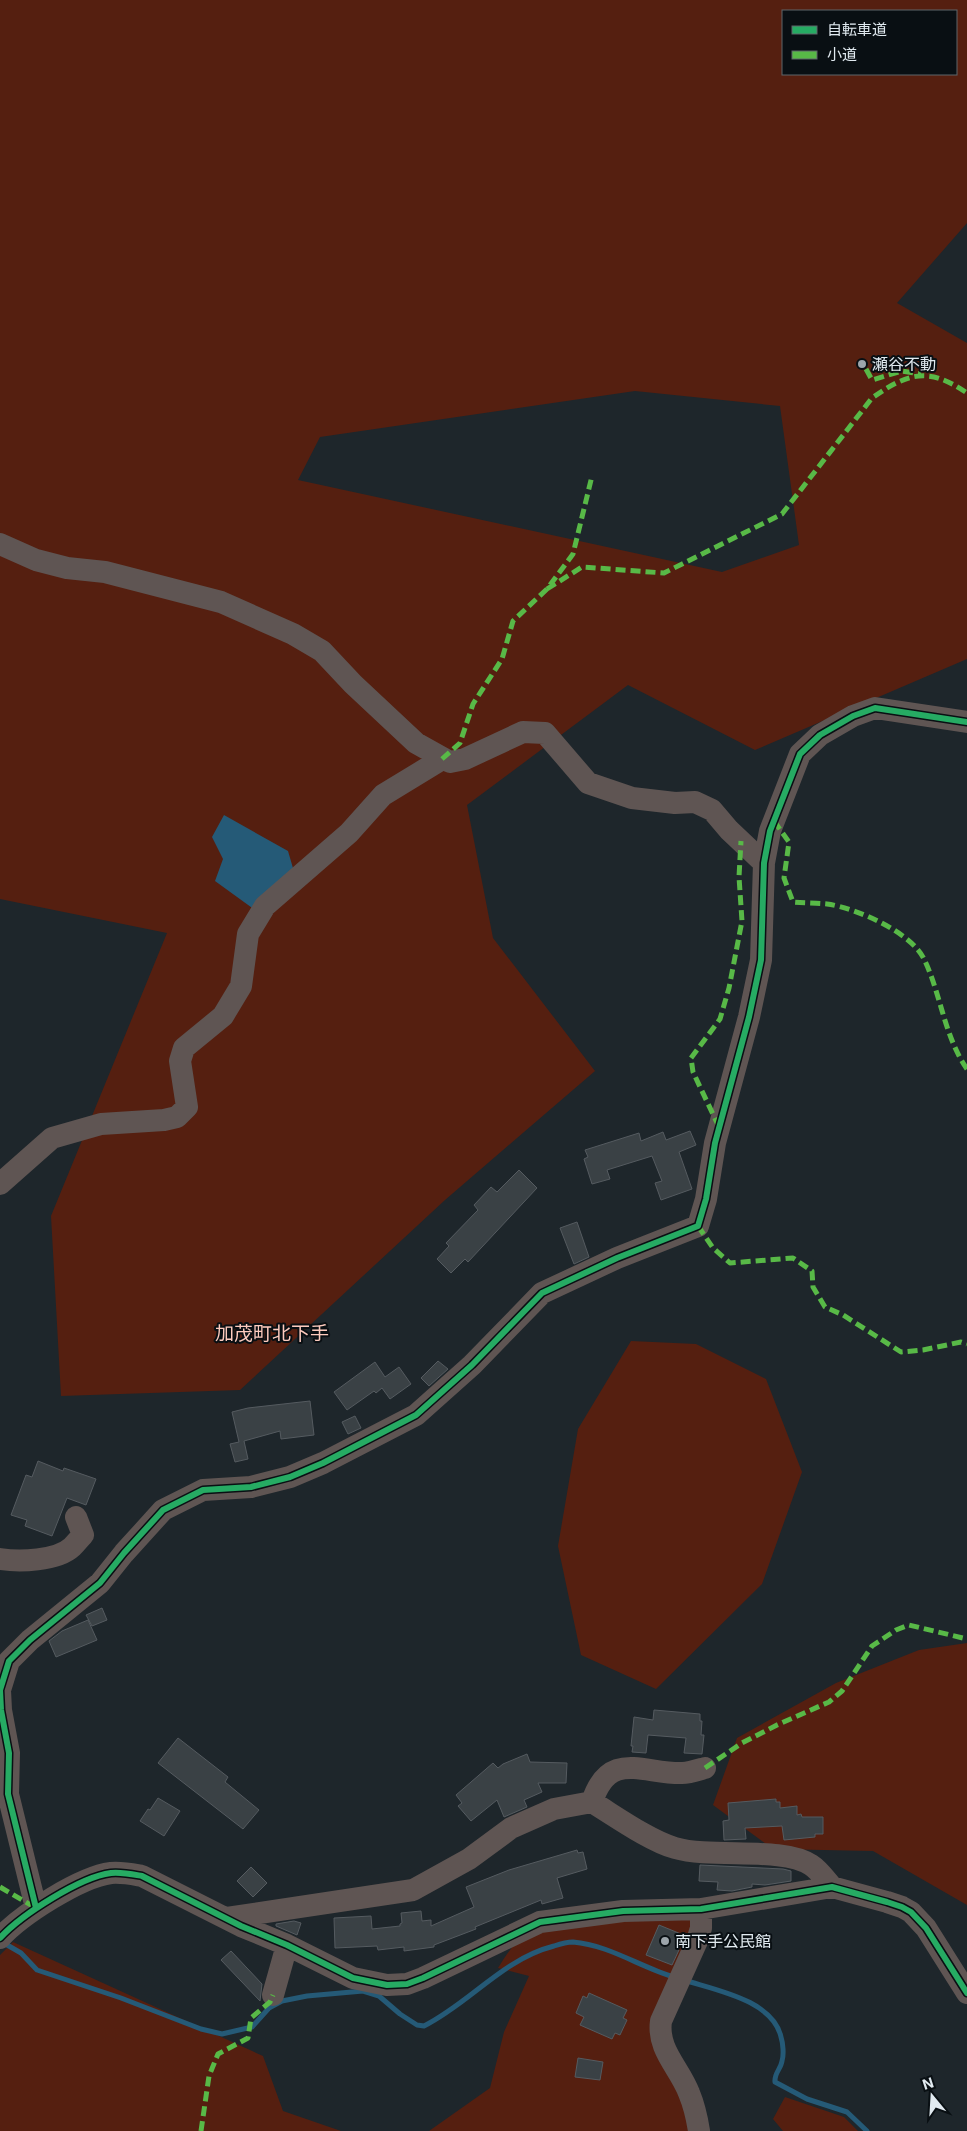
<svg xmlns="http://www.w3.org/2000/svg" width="967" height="2131" viewBox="0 0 967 2131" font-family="Inter,'Noto Sans JP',sans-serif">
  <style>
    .green { fill: #551f10; fill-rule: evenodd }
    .water { fill: #255a77 }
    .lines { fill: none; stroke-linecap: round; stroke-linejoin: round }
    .stream { stroke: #255a77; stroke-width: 5 }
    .building { fill: #3a4145; stroke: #555b60 }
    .minor { stroke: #5f5553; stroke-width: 22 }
    .quiet { stroke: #58b947; stroke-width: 5; stroke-dasharray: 10 5; stroke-linecap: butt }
    .cycleway-casing { stroke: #090f13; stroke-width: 9 }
    .cycleway { stroke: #26ab63; stroke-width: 6 }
    .poi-dot { fill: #9da5ab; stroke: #090f13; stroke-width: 2 }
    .labels { text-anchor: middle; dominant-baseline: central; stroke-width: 4; stroke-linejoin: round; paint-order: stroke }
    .poi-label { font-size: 16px; fill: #e1eaf0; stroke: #090f13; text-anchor: start }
    .quarter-label { font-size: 19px; fill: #fdcbbe; stroke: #090f13 }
  </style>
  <rect width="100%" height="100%" fill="#1e262b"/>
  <path class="green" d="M0,0H967V223L897,303L967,343V659L755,750L628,685L467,805L493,938L595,1071L445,1200L240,1390L61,1396L51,1216L167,933L0,899ZM783,11H956V74H783ZM635,391L780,406L799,545L722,572L298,480L320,437Z
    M631,1341L696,1344L766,1379L802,1472L762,1584L656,1689L581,1655L558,1546L578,1429Z
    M967,1643V1905L873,1851L773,1849L713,1805L737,1738L836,1683L919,1650Z
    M691,1918L696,1925L656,2019L694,2131H429L490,2088L504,2032L529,1976L498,1968C503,1960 509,1950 516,1943C541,1919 653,1920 691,1918Z
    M13,1942L263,2056L283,2111L341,2131H0V1955Z
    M785,2097L844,2117L858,2131H783L773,2119Z"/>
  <path class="water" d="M224,815L288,851L295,875L255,910L215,881L223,859L212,837Z"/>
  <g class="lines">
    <path class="stream" d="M2,1942L21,1953L37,1970L121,1998L201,2029L222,2034L252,2027L269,2008L282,2001L307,1996L363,1991L379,1996L400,2014L417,2025L424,2026C470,2003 503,1959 554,1946C560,1944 567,1942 573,1942C609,1945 640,1967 674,1977
      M684,1980C715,1990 773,2000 781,2037C783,2043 784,2055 782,2061C781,2069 774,2073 775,2082L807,2099L847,2112L867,2131"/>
  </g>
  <path class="building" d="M690,1131L696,1145L679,1152L692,1189L661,1200L655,1183L662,1181L652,1156L607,1170L610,1179L592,1184L584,1159L588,1157L585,1150L639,1133L641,1141L663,1132L666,1140Z
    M519,1170L537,1188L468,1262L465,1259L451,1273L437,1259L449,1246L446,1243L478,1210L474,1205L491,1187L497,1192Z
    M577,1222L589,1257L574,1264L560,1228Z
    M438,1361L448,1369L429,1386L421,1378Z
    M375,1362L385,1377L399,1367L411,1384L390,1399L382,1388L376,1393L374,1391L347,1410L334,1392Z
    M310,1401L314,1435L281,1439L280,1431L244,1441L248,1459L235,1462L230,1444L239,1442L232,1412L248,1408Z
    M355,1416L361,1428L348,1434L342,1422Z
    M38,1461L63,1471L64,1468L96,1479L86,1505L67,1498L52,1536L25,1526L27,1520L11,1515L26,1475L32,1477Z
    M102,1608L107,1620L92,1626L86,1615Z
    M88,1620L97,1640L56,1657L49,1641L62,1631Z
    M654,1710L700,1714V1721H702L701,1735H704L702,1754L684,1753L686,1738L648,1735L646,1753L632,1752L633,1746H631L634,1717L653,1720Z
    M178,1738L228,1777L225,1782L259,1810L243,1829L158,1763Z
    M527,1754L530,1762L567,1763L566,1783H538L542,1792L524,1800L527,1807L504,1817L497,1800L471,1821L458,1806L462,1803L456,1795L493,1763L498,1768L503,1764Z
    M158,1798L180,1811L164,1836L140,1821L148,1809L150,1810Z
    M776,1799V1802H780V1808L797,1806V1815L801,1814L802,1817H823V1834H815V1837L784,1840L782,1826L745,1828L746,1839L724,1840L723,1821L729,1820L728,1803Z
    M577,1850L578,1853L583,1852L587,1869L557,1878L563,1898L542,1904L541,1900L475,1927L476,1929L434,1945V1947L404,1951V1947L378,1950L377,1946L335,1948L334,1918L371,1916L372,1929L400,1926V1924L402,1923L401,1913L421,1911L422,1921L431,1920V1926L474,1907L466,1887L509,1870Z
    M700,1865L783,1869L791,1871V1881L765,1885L752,1884V1887L732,1891L717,1890L718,1882L699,1881Z
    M251,1867L267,1883L253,1897L237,1881Z
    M294,1921L301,1923L297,1935L276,1926V1924Z
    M659,1925L681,1934L675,1948L679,1950L672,1965L646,1955Z
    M231,1951L262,1984L260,2001L221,1960Z
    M589,1993L627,2010L623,2018L627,2020L620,2035L615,2033L612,2039L580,2025L584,2017L576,2013L583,1996L587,1998Z
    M578,2058L603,2062L600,2080L575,2077Z"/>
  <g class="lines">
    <path class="minor" d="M0,544L36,560L67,568L105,572L221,602L293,634L322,651L353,684L416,743L450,762L465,759L523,732L545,733L588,783L632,798L675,803L695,802L712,810L729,830L764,863
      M0,1184L52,1138L101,1124L164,1120L177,1117L187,1107L180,1061L184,1048L223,1016L241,986L248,934L265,906L349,833L383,795L442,759
      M0,1559C19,1562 57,1561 72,1547C76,1543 79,1539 83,1535L76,1517
      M592,1802C609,1749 643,1774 682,1773C689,1773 698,1770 705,1768
      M36,1908L8,1794L9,1753L1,1710L0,1690L9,1661L30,1640L100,1583L124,1553L163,1510L203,1490L251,1487L290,1477L323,1463L416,1415L472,1365L542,1293L617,1258L698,1226L706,1199L715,1143L749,1017L761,960L764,863L770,831L800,754L820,735L853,716L875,708L967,722
      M227,1918L413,1890L469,1859L511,1828L554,1809L592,1802C615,1816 650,1841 675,1848C713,1859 782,1846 811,1865C819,1870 826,1880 832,1887
      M0,1938C21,1915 80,1877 111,1873C122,1872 131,1874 142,1876L241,1926L287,1945L353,1978L387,1985L407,1984L423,1978L540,1922L623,1911L701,1909L832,1887L887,1902L902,1907L911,1912L926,1928L967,1993
      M273,1995L287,1945
      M699,2131C697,2118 694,2105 689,2093C679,2067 657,2050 661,2021L697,1941L701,1928V1909"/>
    <path class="quiet" d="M866,369L872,380L902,371L921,374
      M547,589L582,567L664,573L782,514L872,398C909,372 929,367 967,393
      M442,759L460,743L473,704L502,659L513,621L547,589L573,554L592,476
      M774,821L789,842L784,878L793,902C804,903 816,903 827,904C856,908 911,932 924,959C941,994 944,1036 967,1069
      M719,1127L693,1072L691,1058L720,1019L729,988L742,921L739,877L741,841
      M698,1226L713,1248L730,1263L793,1258L812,1271L813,1287L825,1307L843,1315L901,1352L923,1350L961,1342L967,1344
      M705,1768L742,1743L777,1725L829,1702L842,1691L872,1646L896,1630L909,1625L967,1639
      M0,1887L36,1908
      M201,2131L209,2076L218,2054L248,2038L251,2018L270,2002L273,1995"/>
    <g class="cycleway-casing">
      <path id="cycleway" d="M36,1908L8,1794L9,1753L1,1710L0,1690L9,1661L30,1640L100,1583L124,1553L163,1510L203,1490L251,1487L290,1477L323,1463L416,1415L472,1365L542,1293L617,1258L698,1226L706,1199L715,1143L749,1017L761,960L764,863L770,831L800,754L820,735L853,716L875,708L967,722
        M0,1938C21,1915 80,1877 111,1873C122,1872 131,1874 142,1876L241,1926L287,1945L353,1978L387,1985L407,1984L423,1978L540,1922L623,1911L701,1909L832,1887L887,1902L902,1907L911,1912L926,1928L967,1993"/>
    </g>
    <use href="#cycleway" class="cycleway"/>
  </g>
  <g class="poi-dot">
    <circle cx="862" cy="364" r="5"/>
    <circle cx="665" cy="1941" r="5"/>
  </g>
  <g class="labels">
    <g class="poi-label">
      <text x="872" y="364">瀬谷不動</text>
      <text x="675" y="1941">南下手公民館</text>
    </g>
    <g class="quarter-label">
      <text x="272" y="1333">加茂町北下手</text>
    </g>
  </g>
  <rect x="782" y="10" width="175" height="65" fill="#090f13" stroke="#5f676b"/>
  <rect x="792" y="26" width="25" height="8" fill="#26ab63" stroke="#5f676b"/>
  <text x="827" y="35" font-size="15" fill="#e1eaf0">自転車道</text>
  <rect x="792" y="51" width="25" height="8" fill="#58b947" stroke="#5f676b"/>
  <text x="827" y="60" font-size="15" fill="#e1eaf0">小道</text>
  <g transform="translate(932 2096) rotate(342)" stroke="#090f13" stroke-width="4" paint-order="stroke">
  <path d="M0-4L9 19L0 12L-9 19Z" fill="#e1eaf0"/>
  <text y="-8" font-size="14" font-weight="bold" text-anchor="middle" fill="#e1eaf0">N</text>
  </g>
</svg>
